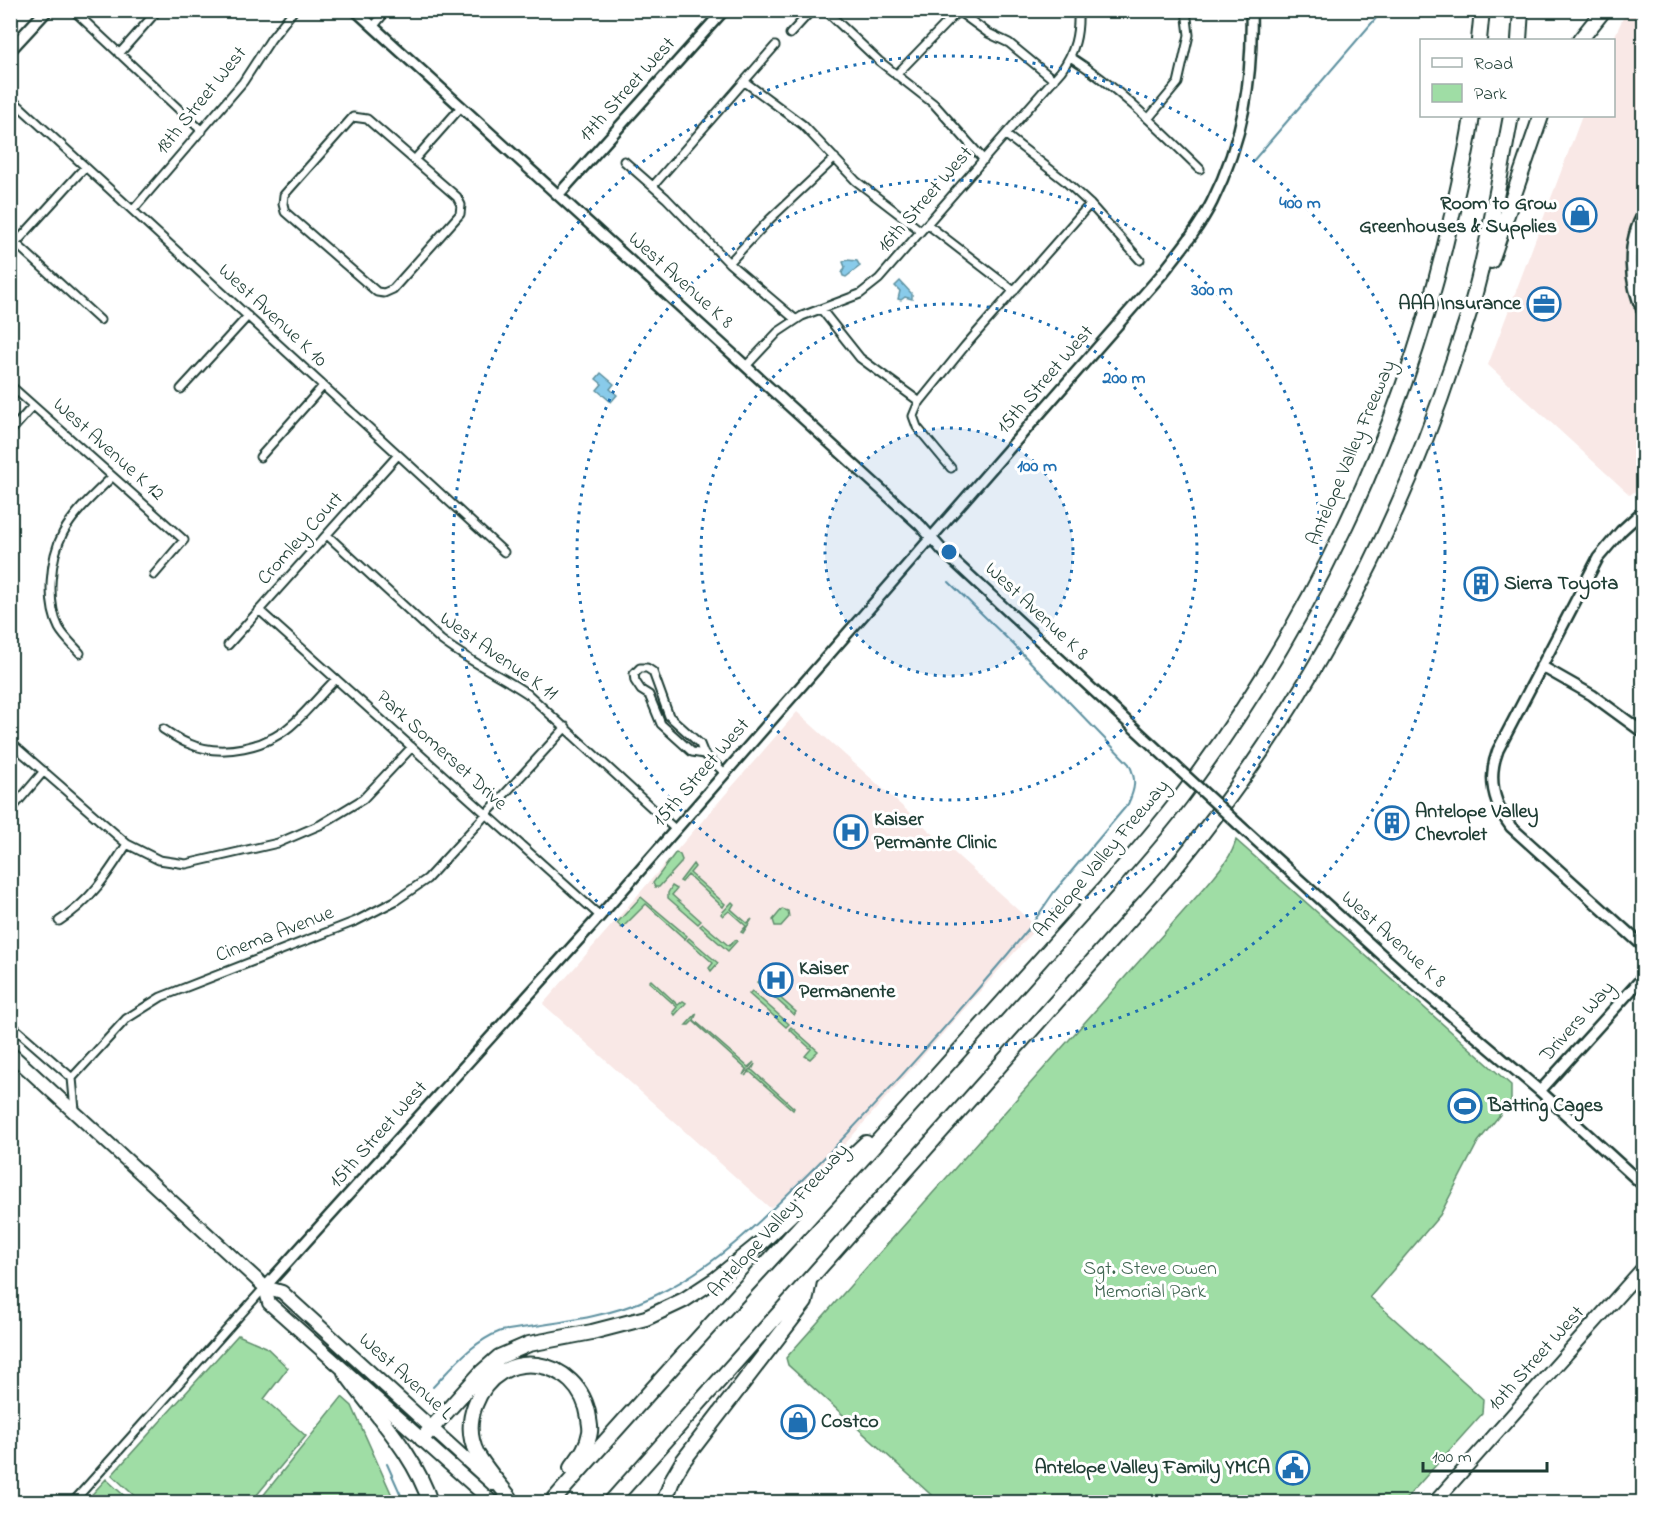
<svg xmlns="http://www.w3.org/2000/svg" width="1654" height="1513" viewBox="0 0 1654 1513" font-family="'Indie Flower',sans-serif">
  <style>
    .built { fill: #f9e8e6 }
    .green { fill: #9fdda5; stroke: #5f8d6c; stroke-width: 1.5 }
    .water { fill: #89cbea; stroke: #5f92a1; stroke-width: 1.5 }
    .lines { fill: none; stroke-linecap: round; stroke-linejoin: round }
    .stream { stroke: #5f92a1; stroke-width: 2 }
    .minor-casing { stroke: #1f3d34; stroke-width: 11 }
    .tertiary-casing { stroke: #1f3d34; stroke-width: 14 }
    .secondary-casing { stroke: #1f3d34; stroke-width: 15 }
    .primary-casing { stroke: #1f3d34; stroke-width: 16 }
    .motorway-casing { stroke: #1f3d34; stroke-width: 18 }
    .minor { stroke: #fff; stroke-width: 7 }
    .tertiary { stroke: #fff; stroke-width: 9 }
    .secondary { stroke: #fff; stroke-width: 10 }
    .primary { stroke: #fff; stroke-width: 12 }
    .motorway { stroke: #fff; stroke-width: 14 }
    .tertiary-bridge-casing { stroke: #1f3d34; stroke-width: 14; stroke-linecap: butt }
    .tertiary-bridge { stroke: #fff; stroke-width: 9 }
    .ring { fill: none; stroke: #1f6fb2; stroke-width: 3; stroke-dasharray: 3 6 }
    .labels { text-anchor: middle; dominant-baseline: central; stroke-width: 6; stroke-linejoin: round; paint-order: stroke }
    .street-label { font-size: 20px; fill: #1f3d34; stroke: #fff }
    .poi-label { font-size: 20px; font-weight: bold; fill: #1f3d34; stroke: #fff; text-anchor: start }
    .park-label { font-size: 20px; fill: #3f6550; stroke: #fff }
    .centre { fill: #1f6fb2; stroke: #fff; stroke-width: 3 }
    .ring-label { font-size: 18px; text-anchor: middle; font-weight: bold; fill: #1f6fb2; stroke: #fff; stroke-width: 6; stroke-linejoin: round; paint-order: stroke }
  </style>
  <rect width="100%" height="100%" fill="#fff"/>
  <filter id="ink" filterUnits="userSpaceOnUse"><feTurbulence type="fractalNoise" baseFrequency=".0167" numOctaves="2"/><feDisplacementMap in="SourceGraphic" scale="12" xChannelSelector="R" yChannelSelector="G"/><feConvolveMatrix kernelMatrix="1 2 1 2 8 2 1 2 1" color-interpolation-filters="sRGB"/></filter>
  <g filter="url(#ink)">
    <path class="built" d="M1630,11H1643V485L1630,495L1488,365L1582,116H1614L1613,40L1623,18Z
      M797,712L1037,927L830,1161L770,1208L543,1004Z"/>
    <path class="green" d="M1236,840L1511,1085V1101L1478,1142L1440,1215L1370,1297L1483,1399L1482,1414L1403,1502H939L788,1365L786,1358L1206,886C1218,871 1231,859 1236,840Z
      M676,852L680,855L682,860L680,864L659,887H655L653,883Z
      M693,864L695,867L690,873L725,904L723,907L688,875L682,882L680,881Z
      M672,886L677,889L672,895L701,921L698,924L668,898V893Z
      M641,897L687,936L685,939L646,904L622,928L617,923Z
      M732,902L734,904L731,909L747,923L752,919L743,933L741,932L746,926L729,911L723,916L721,914Z
      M782,909L788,911L789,917L781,926H775L773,920Z
      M703,924L729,946L735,940L737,941L728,951L700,926Z
      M689,938L718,963L711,971L709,968L713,963L687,940Z
      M651,980L678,1005L683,1001L686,1003L675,1015L673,1012L677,1007L649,982Z
      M760,980L796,1012L794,1015L757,982Z
      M752,991L789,1024L786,1027L749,994Z
      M697,1013L694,1020L748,1067L754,1062L743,1075L746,1069L693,1021L689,1025H686Z
      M791,1027L818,1051L810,1059L805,1056L811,1049L789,1029Z
      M755,1064L752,1070L794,1108L793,1110L750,1072L745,1076Z
      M238,1335L266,1347L288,1368L264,1399L306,1436L251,1502H141L112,1475Z
      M342,1397L352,1406L395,1502H258Z
      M106,1479L131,1502H85Z"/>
    <path class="water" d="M847,260L857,261L860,266L846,277L843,276L842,273L845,267L843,262Z
      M900,281L912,294V299L905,297L901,300L898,299L900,291L895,286Z
      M601,373L614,384L610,389L617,395L611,402L597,390L602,384L596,379Z"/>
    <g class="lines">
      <path class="stream" d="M1253,161L1383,10
        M433,1387C454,1365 472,1342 501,1331C551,1323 605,1319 652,1297C715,1268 763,1219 811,1171C880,1102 944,1029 1007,955L1030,927L1054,892L1128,804C1135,789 1137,780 1129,764L1014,645L949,582
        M387,1464L404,1502"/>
      <g class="minor-casing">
        <path id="minor" d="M73,10L202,131
          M825,10L879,61L934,104L984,160
          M958,11L988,33L1009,43L1054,80
          M373,27L387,10
          M790,34L812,10
          M119,54L158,10
          M1072,58C1119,88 1160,130 1200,169
          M896,75L959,10
          M745,82L803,125L856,181L921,231
          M17,104L504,552
          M353,117L367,119L457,197L461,205L460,214L393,289L384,293L377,292L285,212L283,204L284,195Z
          M1148,119L1178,83L1189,35L1186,10
          M1006,135L1065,181L1090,204L1140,260
          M415,159L462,106
          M624,161L666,198L729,263L796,320
          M653,186L775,46
          M133,210L243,82L271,39L294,10
          M927,224L1014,291
          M10,238L100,320
          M16,243L85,167
          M729,263L770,219L835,158
          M821,309L860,358L920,402
          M746,366L778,332L802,316L860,294L879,279L1061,71C1075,52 1079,34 1078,10
          M10,385L184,540L154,575
          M181,389L248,316
          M10,432L33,406
          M260,457L323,386
          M951,468L917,427L913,416L918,404L965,346L1090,204
          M327,535L441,640C468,661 500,675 528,694L676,830
          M259,610L600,916
          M228,645L398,455
          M80,653C73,645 64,637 59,628C46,602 50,558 63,533C75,511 95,494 112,477
          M163,729C171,734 179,740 187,743C221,758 268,748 295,722C309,709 322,693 336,679
          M10,742L127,844L159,860L186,864L278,843L320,825L363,799L412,747
          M704,754L692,752L661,724L649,695L641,690L635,681L634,674L640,668H647L653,672L669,716L700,744L704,754L725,773
          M10,811L44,771
          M59,921C90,902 108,874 127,844
          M10,1024L72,1078L75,1110
          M72,1078L126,1019L161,997L356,921L395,901L427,879L566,727
          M73,1502L265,1287"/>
      </g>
      <g class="tertiary-casing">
        <path id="tertiary" d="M355,10L920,525L942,550L1175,766
          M559,194L724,10
          M1644,212C1626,242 1628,283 1644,314
          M1644,510L1621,531L1598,558L1498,750C1487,778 1493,803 1511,827L1644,947
          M1541,666L1592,695L1644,733
          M1238,824L1413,983L1540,1091L1644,1186
          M1540,1091L1644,976
          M265,1287L600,916L1162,274C1180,251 1199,228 1212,202C1243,140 1253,80 1251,10"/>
      </g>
      <g class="secondary-casing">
        <path id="secondary" d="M10,50L47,10"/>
      </g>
      <g class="primary-casing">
        <path id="primary" d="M10,1053L265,1287L282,1292L493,1484
          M265,1287L269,1303L492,1502
          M1435,1502L1644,1267"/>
      </g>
      <g class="motorway-casing">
        <path id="motorway" d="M1479,40L1482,10
          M1519,40L1521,10
          M1580,40L1604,10
          M1491,261L1541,116
          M345,1372C375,1415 414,1452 430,1502
          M422,1439L482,1372L499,1357L529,1344L592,1332L646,1318L684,1300L716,1279L763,1241L866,1143
          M510,1498C499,1484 486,1469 477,1454C469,1438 469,1421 475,1405C498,1343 580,1356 589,1418C589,1422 591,1427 590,1432C588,1446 580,1456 571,1468
          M552,1502C688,1346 831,1196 968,1041C1008,997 1047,952 1087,908C1119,872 1152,836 1181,797C1309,627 1403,432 1450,224C1458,188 1467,152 1472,116
          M611,1502L1171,873C1297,718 1392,549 1454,359C1461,336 1470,313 1476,289C1491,232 1500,174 1511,116
          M664,1502L673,1478L683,1461L805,1302L809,1281"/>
      </g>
      <use href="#minor" class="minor"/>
      <use href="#tertiary" class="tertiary"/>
      <use href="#secondary" class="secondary"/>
      <use href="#primary" class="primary"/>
      <use href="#motorway" class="motorway"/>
      <g class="tertiary-bridge-casing">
        <path id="tertiary-bridge" d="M1175,766L1238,824"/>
      </g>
      <use href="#tertiary-bridge" class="tertiary-bridge"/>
    </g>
  </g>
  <circle cx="949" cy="552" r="124" fill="#1f6fb2" fill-opacity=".12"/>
  <g class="ring">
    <circle cx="949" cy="552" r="124"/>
    <circle cx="949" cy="552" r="248"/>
    <circle cx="949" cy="552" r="372"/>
    <circle cx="949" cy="552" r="496"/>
  </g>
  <defs>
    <g id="shop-ring" transform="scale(1.725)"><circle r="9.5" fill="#fff" stroke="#1f6fb2" stroke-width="1.5"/><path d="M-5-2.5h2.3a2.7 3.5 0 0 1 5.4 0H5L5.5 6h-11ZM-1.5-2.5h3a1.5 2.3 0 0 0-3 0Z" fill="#1f6fb2"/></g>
    <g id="office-ring" transform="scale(1.725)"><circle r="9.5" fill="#fff" stroke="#1f6fb2" stroke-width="1.5"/><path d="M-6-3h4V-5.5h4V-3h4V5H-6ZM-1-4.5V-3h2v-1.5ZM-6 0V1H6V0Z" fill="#1f6fb2"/></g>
    <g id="building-ring" transform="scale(1.725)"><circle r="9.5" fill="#fff" stroke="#1f6fb2" stroke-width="1.5"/><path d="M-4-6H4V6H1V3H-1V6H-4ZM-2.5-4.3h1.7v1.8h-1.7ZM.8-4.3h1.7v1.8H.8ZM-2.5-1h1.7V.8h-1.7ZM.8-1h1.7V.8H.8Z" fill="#1f6fb2"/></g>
    <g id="hospital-ring" transform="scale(1.725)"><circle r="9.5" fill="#fff" stroke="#1f6fb2" stroke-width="1.5"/><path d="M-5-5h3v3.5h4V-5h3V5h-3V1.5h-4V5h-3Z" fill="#1f6fb2"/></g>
    <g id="stadium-ring" transform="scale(1.725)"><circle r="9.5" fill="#fff" stroke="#1f6fb2" stroke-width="1.5"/><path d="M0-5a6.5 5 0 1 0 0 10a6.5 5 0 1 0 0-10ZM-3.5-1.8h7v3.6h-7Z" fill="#1f6fb2"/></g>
    <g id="civic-ring" transform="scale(1.725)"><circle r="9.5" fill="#fff" stroke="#1f6fb2" stroke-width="1.5"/><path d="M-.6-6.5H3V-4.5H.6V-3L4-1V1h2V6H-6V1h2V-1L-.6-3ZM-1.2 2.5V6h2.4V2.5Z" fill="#1f6fb2"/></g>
  </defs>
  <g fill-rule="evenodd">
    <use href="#shop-ring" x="1580" y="215"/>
    <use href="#office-ring" x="1544" y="304"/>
    <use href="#building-ring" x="1481" y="584"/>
    <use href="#building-ring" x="1392" y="823"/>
    <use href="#hospital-ring" x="851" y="832"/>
    <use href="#hospital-ring" x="776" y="980"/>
    <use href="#stadium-ring" x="1465" y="1106"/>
    <use href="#shop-ring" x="798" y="1422"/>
    <use href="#civic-ring" x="1293" y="1468"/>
  </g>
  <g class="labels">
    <g class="street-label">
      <text transform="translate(628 90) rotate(-48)">17th Street West</text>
      <text transform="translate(202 101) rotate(-51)">18th Street West</text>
      <text transform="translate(926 200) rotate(-49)">16th Street West</text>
      <text transform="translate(680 281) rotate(42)">West Avenue K 8</text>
      <text transform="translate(272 316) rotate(43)">West Avenue K 10</text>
      <text transform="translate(1046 380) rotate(-49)">15th Street West</text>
      <text transform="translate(108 450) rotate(42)">West Avenue K 12</text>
      <text transform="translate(1352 453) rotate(-67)">Antelope Valley Freeway</text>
      <text transform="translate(301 539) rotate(-48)">Cromley Court</text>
      <text transform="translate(1036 612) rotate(43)">West Avenue K 8</text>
      <text transform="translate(498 657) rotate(35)">West Avenue K 11</text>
      <text transform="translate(441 751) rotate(42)">Park Somerset Drive</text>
      <text transform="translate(702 773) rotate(-49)">15th Street West</text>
      <text transform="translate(1102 859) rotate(-50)">Antelope Valley Freeway</text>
      <text transform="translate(275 935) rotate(-21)">Cinema Avenue</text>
      <text transform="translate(1393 940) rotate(42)">West Avenue K 8</text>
      <text transform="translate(1578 1022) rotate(-48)">Drivers Way</text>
      <text transform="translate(379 1135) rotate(-48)">15th Street West</text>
      <text transform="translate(779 1221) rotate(-48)">Antelope Valley Freeway</text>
      <text transform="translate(1537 1359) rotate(-48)">10th Street West</text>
      <text transform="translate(405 1377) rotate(42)">West Avenue L</text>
    </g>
    <g class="poi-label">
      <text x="1557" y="204" text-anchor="end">Room to Grow<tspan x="1557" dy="23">Greenhouses &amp; Supplies</tspan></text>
      <text x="1521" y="304" text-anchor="end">AAA Insurance</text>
      <text x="1504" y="584">Sierra Toyota</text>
      <text x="1415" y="812">Antelope Valley<tspan x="1415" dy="23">Chevrolet</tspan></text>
      <text x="874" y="820">Kaiser<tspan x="874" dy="23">Permante Clinic</tspan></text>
      <text x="799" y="969">Kaiser<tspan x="799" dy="23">Permanente</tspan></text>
      <text x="1488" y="1106">Batting Cages</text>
      <text x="821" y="1422">Costco</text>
      <text x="1270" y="1468" text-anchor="end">Antelope Valley Family YMCA</text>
    </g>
    <g class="park-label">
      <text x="1150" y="1269">Sgt. Steve Owen<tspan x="1150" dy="23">Memorial Park</tspan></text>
    </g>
  </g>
  <circle cx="949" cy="552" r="9" class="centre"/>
  <g class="ring-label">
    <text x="1300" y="208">400 m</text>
    <text x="1212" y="295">300 m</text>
    <text x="1124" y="383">200 m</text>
    <text x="1037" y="471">100 m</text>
  </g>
  <rect width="1654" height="1513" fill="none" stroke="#fff" stroke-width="36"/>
  <rect x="18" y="18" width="1618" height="1477" fill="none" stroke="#1f3d34" stroke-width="2" filter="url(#ink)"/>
  <rect x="1420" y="39" width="195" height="78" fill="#ffffff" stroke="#a5b1ae" stroke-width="1.5"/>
  <rect x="1432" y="58" width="30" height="9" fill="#ffffff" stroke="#a5b1ae" stroke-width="1.5"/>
  <text x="1474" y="69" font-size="18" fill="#1f3d34">Road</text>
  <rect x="1432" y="84" width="30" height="18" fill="#9fdda5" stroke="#a5b1ae" stroke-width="1.5"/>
  <text x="1474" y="99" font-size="18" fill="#1f3d34">Park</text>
  <path d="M1423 1462v9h124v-9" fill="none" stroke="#1f3d34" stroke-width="3"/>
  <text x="1432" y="1462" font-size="18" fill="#1f3d34" stroke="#ffffff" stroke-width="4.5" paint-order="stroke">100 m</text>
</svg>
